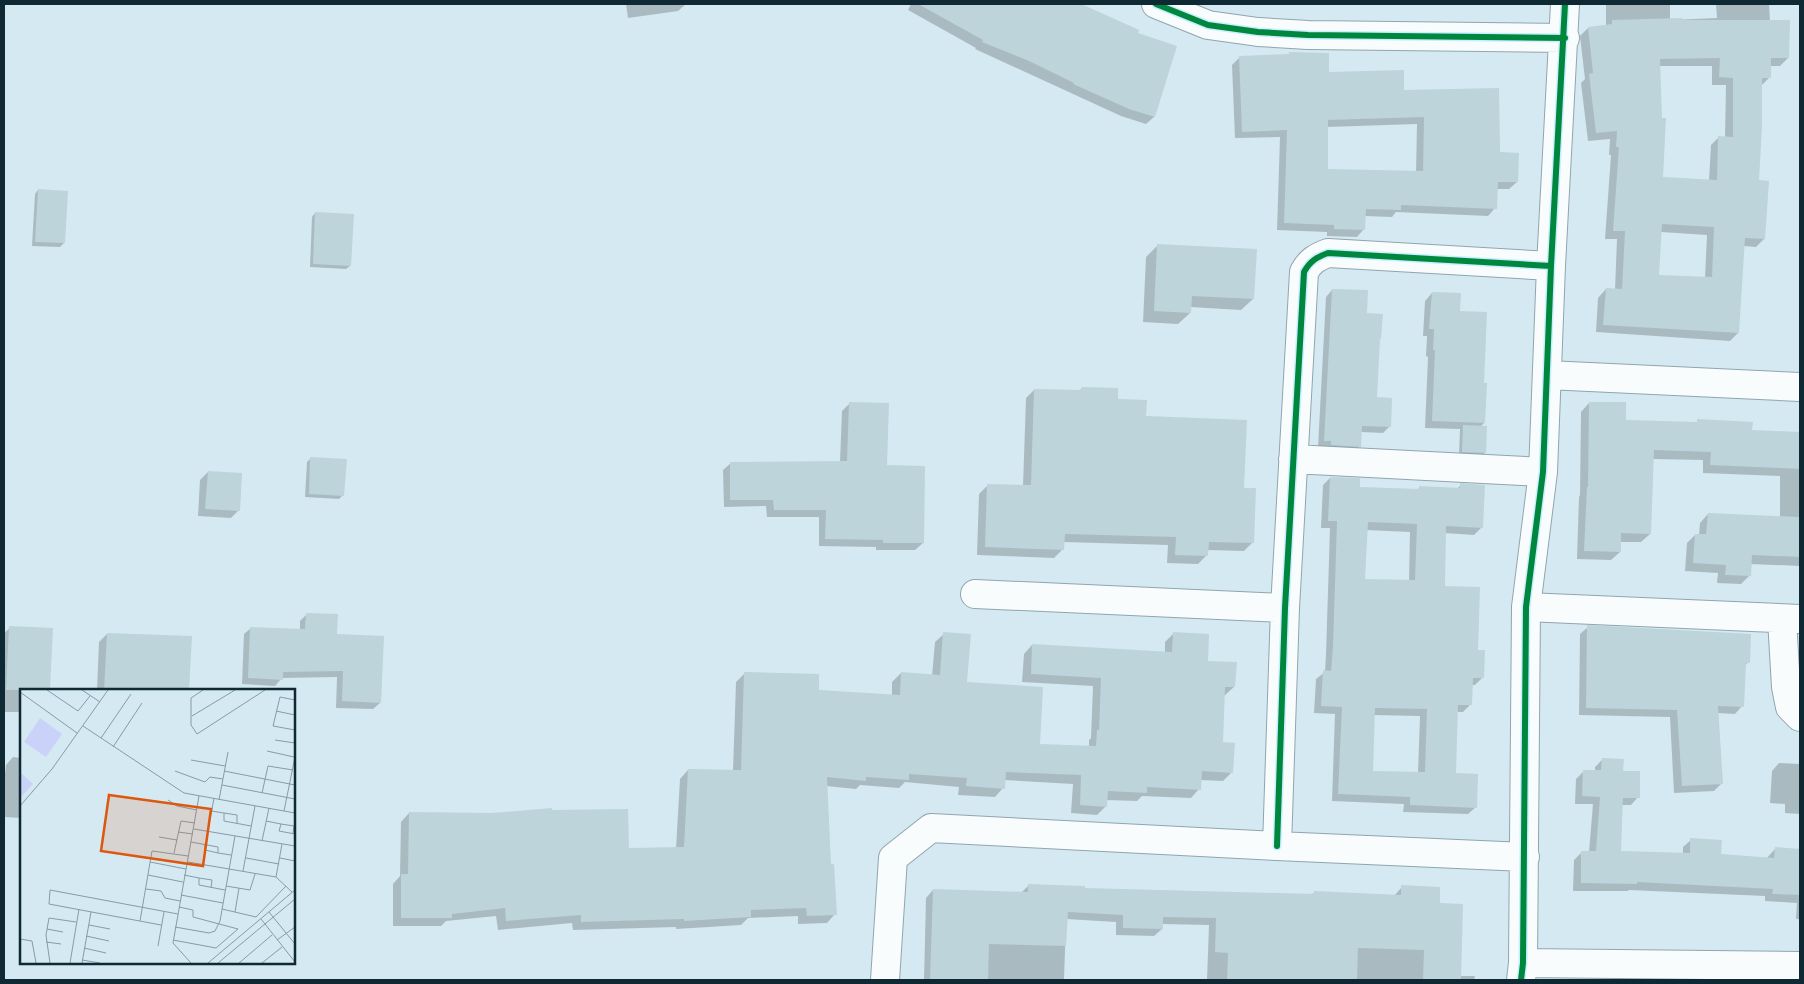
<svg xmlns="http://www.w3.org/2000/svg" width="1804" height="984" viewBox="0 0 1804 984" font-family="Signika,sans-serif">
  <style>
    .shadow { fill: #0003; fill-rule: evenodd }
    .building { fill: #bcd4da; fill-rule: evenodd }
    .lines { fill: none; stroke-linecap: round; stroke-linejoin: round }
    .minor-casing { stroke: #90a5ae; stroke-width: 30 }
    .minor { stroke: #f9fcfd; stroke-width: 28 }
    .cycleway-casing { stroke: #c8eeff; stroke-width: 9 }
    .cycleway { stroke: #00873e; stroke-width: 6 }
    .inset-road { fill: none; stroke: #859ca6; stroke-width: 1 }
    .view { fill: #dd570e; fill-opacity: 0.15; stroke: #dd570e; stroke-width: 2.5 }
    .inset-edge { fill: none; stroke: #0e2933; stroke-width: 2.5 }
  </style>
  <rect width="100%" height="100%" fill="#d5e9f2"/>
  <path class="shadow" d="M626,4H686L678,11L628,18Z
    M911,4H1080L1138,30L1136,34L1154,117L1146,124L1121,116L975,49L976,48L908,10Z
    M1606,4H1670V20L1717,18L1716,4H1769L1770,21L1788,58L1780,66H1770V77L1762,85L1758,181L1764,239L1756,247L1743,246L1738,333L1730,341L1596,332L1598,298L1606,289L1615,290L1617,239H1605L1611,155H1609L1610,139L1588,141L1581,83L1585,79L1580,36L1588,28L1606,26ZM1659,66H1712V85H1726L1725,137H1719L1711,145L1709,181L1662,178ZM1661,232L1707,235L1705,278L1657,276Z
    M1240,57L1327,74L1403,92L1499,153L1517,182L1509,189H1496L1495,208L1488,216L1396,212L1392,217L1365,216L1364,229L1357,237L1327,236V232L1277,230L1280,137L1235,138L1232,65ZM1417,124L1416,172L1327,170V127Z
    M38,190L64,243L60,247L32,246L35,194Z
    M315,213L350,266L346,269L310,267L312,217Z
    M1158,245L1253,299L1241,310L1190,307V313L1178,324L1143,322L1146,257Z
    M1332,290L1366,314L1376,398L1390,426L1383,433L1361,432L1360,446L1353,453L1318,447L1326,297Z
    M1432,293L1459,312L1483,384L1484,423L1480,427L1485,453L1481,456L1459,455L1460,429L1425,428L1428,357L1426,356L1427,336H1423L1425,301Z
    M1082,388L1116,400L1145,417L1243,489L1252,543L1244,551L1207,550V555L1198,564L1167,563L1168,545L1063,542V549L1054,558L977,555L979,494L988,485L1023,486L1026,398L1034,390L1079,392Z
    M1589,403L1625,422L1696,423L1698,421L1751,431L1800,433V566L1750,564V575L1741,584L1717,583L1718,573L1685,571L1687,543L1695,535H1699L1700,523L1708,514L1780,518V476L1703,473V460L1653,459L1650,534L1641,542H1620V552L1611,560L1577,559L1579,497L1580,495L1581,412Z
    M849,404L886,467L923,543L915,550H876V547L819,546V517H767L766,506L724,507L723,470L731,463L840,462L842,411Z
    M311,458L343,495L339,499L305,497L307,462Z
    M208,472L239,510L231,518L198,516L200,480Z
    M1330,478L1359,488L1417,490L1419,488L1457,489L1461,485L1482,527L1474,535L1444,533L1443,587L1477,651L1483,677L1475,685H1472L1471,704L1463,712H1457L1455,774L1476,807L1468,814L1403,812L1404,804L1332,801L1335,714L1314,713L1316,679L1325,672L1326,654L1330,528H1321L1323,485ZM1366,530L1410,532L1409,581L1364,580ZM1373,715L1420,716L1418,773L1372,772Z
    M307,614L380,703L373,709L336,708L337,677L282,678L275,686L242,684L244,634L251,628L300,630V621Z
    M1588,627L1748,662L1745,666L1742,706L1735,714L1718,713L1722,783L1714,791L1674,793L1670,717L1579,715L1580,634Z
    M10,628L51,629L49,690H21V712H4V633Z
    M1174,633L1234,687L1224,696L1221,744L1232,772L1223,781L1200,780L1199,789L1191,798L1142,796L1137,801L1106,800V806L1097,815L1071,813L1073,784L1004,780L1003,788L995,797L958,795L959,787L905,782L899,788L860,785L856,789L826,786L829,865L835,914L827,923L798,924V916L748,918L741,925L676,929V927L573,930L572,923L498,930L496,916L446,921L441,926H393V884L400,876L401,822L409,813L628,850L676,849L680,779L688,770L733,771L736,682L745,673L817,692L892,696V682L901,673L932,676L935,642L944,634L966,683L1039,745L1089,747V740L1091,738L1093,686L1022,682L1024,654L1032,645L1165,653V642Z
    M107,634L191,637L188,690H97L99,642Z
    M13,757L21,758V818L4,817V782L6,765Z
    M1603,759L1622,772L1638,797L1631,805H1621L1620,852L1683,854V847L1691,840L1720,856L1767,858L1775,849L1800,850V919H1796L1797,903L1765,901V896L1629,890L1628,891H1573L1574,860L1582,852H1589L1593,804H1575L1576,779L1584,771H1595V767Z
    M1779,763L1800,764V814L1785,813V804L1770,803L1772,771Z
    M1029,885L1084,889L1311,895L1314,893L1394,896L1402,887L1438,904L1460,976H1475L1474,980H1207L1209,925L1162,924V929L1154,936L1116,935V922L1066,919L1064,980H924L926,898L933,890L1021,893Z"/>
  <path class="building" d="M918,4H1081L1139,30L1138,33L1177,46L1155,117L1129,109L1073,84L1074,83L1029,61L982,42L983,40Z
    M1682,18L1683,20H1790L1789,58H1771V78H1762V127L1759,180L1769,181L1765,239L1745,238L1739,333L1603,325L1606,288L1622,289L1625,231H1613L1619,147H1616L1617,131L1596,133L1589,74L1593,73L1588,27L1612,24V20ZM1720,58L1719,77L1733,78V137L1718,136L1717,180L1663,177L1666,118H1662L1660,59ZM1662,224L1714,227L1712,277L1659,275Z
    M1289,52L1329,53V72L1404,70V90L1499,88L1500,152L1519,153L1518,182H1498L1497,209L1401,205V210L1366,209L1365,230L1334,229V225L1284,223L1287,130L1242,132L1239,56L1289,54ZM1424,117L1423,171L1328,169V120Z
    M38,189L68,191L65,243L35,242Z
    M315,212L354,214L351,266L313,264Z
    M1157,244L1257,249L1254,299L1192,296L1191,313L1154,311Z
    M1332,289L1368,290L1367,313L1383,314L1381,339H1380L1377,397L1392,398L1391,427L1362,426L1361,447L1331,445V441H1324Z
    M1432,292L1461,293L1460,311L1487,312L1484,383H1487L1485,423L1432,421L1435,350H1433L1434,329H1429Z
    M1082,387L1118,388V399L1147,400L1146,416L1247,420L1244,488H1256L1254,543L1209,542L1208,556L1175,555L1176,537L1065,534L1064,550L985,547L987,484L1031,485L1034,389L1082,390Z
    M849,402L889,403L887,465L925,466L924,543H883V540L825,539L826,510H774L773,500H730V462L847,461Z
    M1589,402H1626V420L1697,422V419L1753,422L1752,430L1800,432V469L1710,465L1711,452L1654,450L1651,534L1621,533V552L1584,551L1587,487H1588Z
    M1463,425L1487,426L1486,453L1462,452Z
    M310,457L347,459L344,496L309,494Z
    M208,471L242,473L240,511L205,509Z
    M1330,477L1360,478V487L1419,489V486L1460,488V483L1485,485L1483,528L1446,526L1445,586L1480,587L1478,650H1485L1484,678H1473L1472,705H1458L1456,773L1478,774L1477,808L1410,805V797L1338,794L1342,707L1321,706L1323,670L1331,671L1333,646L1337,521H1328ZM1368,522L1417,524L1415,580L1365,579ZM1375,708L1427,709L1425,772L1373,771Z
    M1708,513L1800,517V557L1752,555L1751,576L1725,575L1726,565L1693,563L1695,534H1706Z
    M306,613L338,614L337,634L384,636L381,703L342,701L343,671L283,672V680L248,678L250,627L305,629Z
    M1587,625L1751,634L1750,663H1746L1744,707L1718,706L1723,784L1682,786L1677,710L1586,708Z
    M9,626L53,628L50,690H6Z
    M943,632L971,634L967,682L1043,687L1040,744L1096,746L1097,730H1099L1101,678L1031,674L1032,644L1172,652L1173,632L1209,634L1208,661L1237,662L1235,687H1225L1223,742L1235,743L1233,773L1202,771L1201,790L1147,787V793L1108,791L1107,807L1080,805L1081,775L1006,772L1005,789L966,786L967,778L909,774V780L866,777V781L827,777L831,864H834L837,915L807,916L806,908L751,910V917L684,921V919L581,922V915L506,921L505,908L452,914V918H401V874H408L409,812L492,813L552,808V810L628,809L629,848L684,847L688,769L741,770L744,672L819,674V690L900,695L901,672L940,675Z
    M107,633L192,636L189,690H104Z
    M1602,758L1624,759L1623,771H1640V798H1623L1621,851L1690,853V838L1722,840L1721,854L1774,858L1775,847L1800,849V895L1772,894L1773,889L1637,882V884L1581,883V851H1596L1600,797L1582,796L1583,770H1601Z
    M1028,884L1085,886V888L1314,894V891L1401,895V885L1440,887V903L1463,904L1461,980H1423L1424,950L1358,948L1357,980H1227L1228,953L1215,952L1216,918L1163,917V929L1123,928V915L1068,912L1066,946L989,944L988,980H930L933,889L1028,892Z"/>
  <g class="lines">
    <g class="minor-casing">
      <path id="minor" d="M1156,4L1208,25L1258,32L1308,35L1565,38
        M1547,375L1800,387
        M1293,459L1543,472
        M975,594L1285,608
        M1526,607L1800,619
        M1782,619L1786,687L1790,707L1800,717
        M1277,846L1285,608L1304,272C1310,261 1317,257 1328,253L1551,266
        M1523,963L1800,966
        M885,980L893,858L931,828L1277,846L1525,857
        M1521,980L1523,963L1526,607L1543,472L1551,266L1565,4"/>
    </g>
    <use href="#minor" class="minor"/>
    <g class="cycleway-casing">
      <path id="cycleway" d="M1156,4L1208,25L1258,32L1308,35L1565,38
        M1277,846L1285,608L1304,272C1310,261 1317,257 1328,253L1551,266
        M1521,980L1523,963L1526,607L1543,472L1551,266L1565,4"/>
    </g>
    <use href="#cycleway" class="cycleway"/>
  </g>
  <g transform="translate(20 689)">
    <rect width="275" height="275" fill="#d5e9f2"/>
    <path d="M20,29L42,45L26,68L4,53ZM0,83L13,95L0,109Z" fill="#cbd2f9"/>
    <path class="inset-road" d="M27,1L58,22L70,7M62,1L80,13M183,1L171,9V36L177,45L245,1M0,3L57,44M275,11L260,8L253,37L275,41M256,22L275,26M172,27L215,1M63,37L164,104L275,124M81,49L111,5M255,51L275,54M93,58L122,14M247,62L274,68M171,71L205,77M155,82L185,93L190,88L203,90M204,82L275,96M202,96L275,110M242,104L248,77L273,81M148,111L157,117L177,121M199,111L208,63M0,117L32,80L88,1M191,122L217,126V134M264,122L275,68M204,124V132L231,137M246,132L261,135M174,140L275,157M188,142L194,109M158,143L173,145M273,144L274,137L261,135L259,142L275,145M139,148L157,151M242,152L249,119M171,153L198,158V164L211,166M185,156V161L198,164M154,164L161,132L175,134M226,169L259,175M260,169L275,172M130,173L166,180M168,173L256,188L272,203M223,182L235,117M128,186L163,193M164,186L179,189V196L205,201M256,188L262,155M179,189L192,191L191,199M206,197L230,201L235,185M126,200L141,202L145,209L160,212M161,206L203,214M202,220L236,228L266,197M215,223L219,199M249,223L275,255M241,230L275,273M120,232L132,162L168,167M69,236L90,240M141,236L29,215L30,201L158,225M155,238L189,244L195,242L200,232L215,147M27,240L43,243M66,247L89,252M0,250L12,252L16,274M153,251L196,259L218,240L173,228V221L159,218M257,251L275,238M26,253L41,255M138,257L144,223M64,259L86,264M62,271L80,274M30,274L26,246L29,229L56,233M50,274L59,220M62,274L71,223M171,274L153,254L179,107M188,274L275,201M198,274L275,210M219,274L252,246M242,274L262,258"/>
    <path class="view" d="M89,106L191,120L183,177L81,162Z"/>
    <rect width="275" height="275" class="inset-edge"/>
  </g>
  <rect width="1804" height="984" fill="none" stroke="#0e2933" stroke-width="10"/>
</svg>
